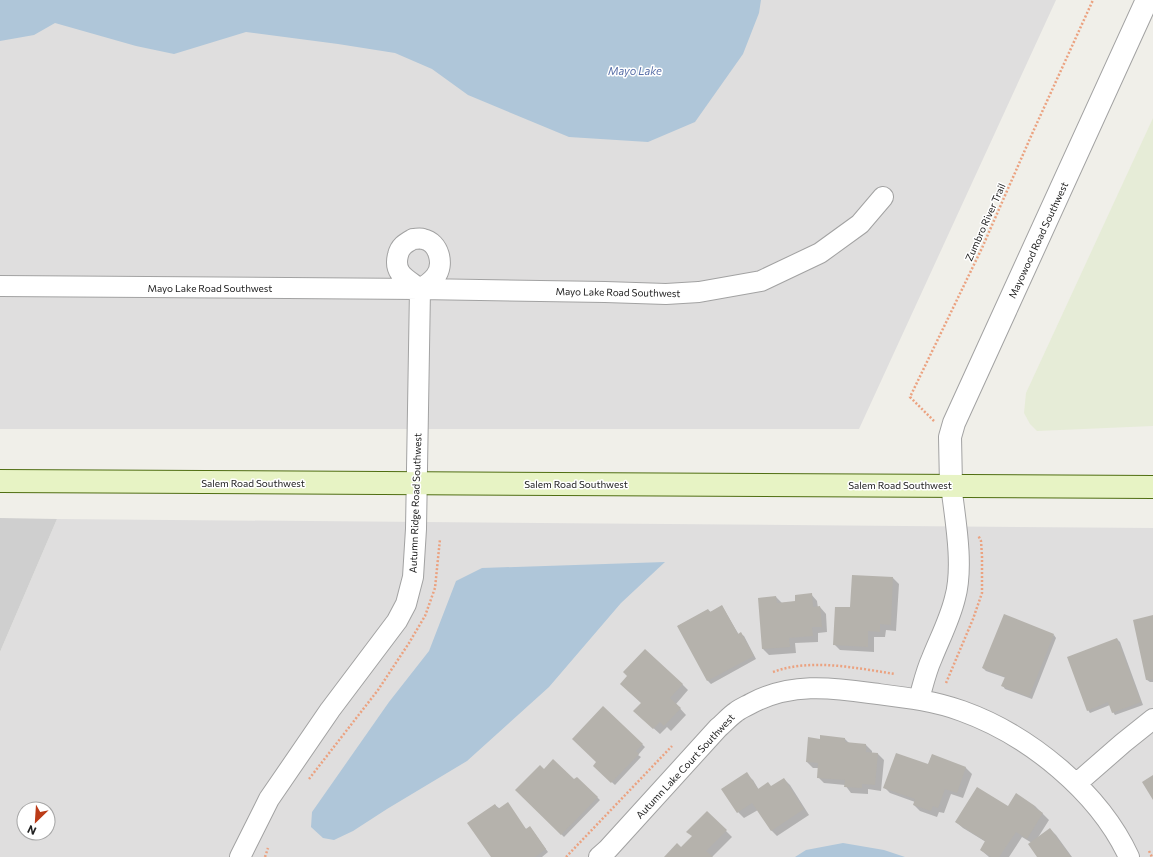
<svg xmlns="http://www.w3.org/2000/svg" width="1153" height="857" viewBox="0 0 1153 857" font-family="Commissioner,sans-serif">
  <style>
    .residential { fill: #dfdede; fill-rule: evenodd }
    .religious { fill: #cfcfcf }
    .farmland { fill: #e6ecd7 }
    .water { fill: #afc6d9 }
    .shadow { fill: #0003 }
    .building { fill: #b5b2ac }
    .lines { fill: none; stroke-linecap: round; stroke-linejoin: round }
    .minor-casing { stroke: #a2a2a2; stroke-width: 22 }
    .tertiary-casing { stroke: #a2a2a2; stroke-width: 24 }
    .secondary-casing { stroke: #506e12; stroke-width: 24 }
    .path { stroke: #eba280; stroke-width: 2.5; stroke-dasharray: 2 2; stroke-linecap: butt }
    .minor { stroke: #fff; stroke-width: 20 }
    .tertiary { stroke: #fff; stroke-width: 22 }
    .secondary { stroke: #e7f3c4; stroke-width: 22 }
    .labels { text-anchor: middle; dominant-baseline: central; stroke-width: 3; stroke-linejoin: round; paint-order: stroke }
    .street-label { font-size: 10px; fill: #212121; stroke: #fff }
    .water-label { font-size: 11px; font-style: italic; fill: #576ea7; stroke: #fff }
  </style>
  <rect width="100%" height="100%" fill="#f0efe9"/>
  <path class="residential" d="M0,0H1056L859,429H0Z
    M57,519L1153,528V857H0V652ZM24,809H48V833H24Z"/>
  <path class="religious" d="M0,518L57,519L0,652Z"/>
  <path class="farmland" d="M1153,118V426L1037,431L1030,424L1024,413L1026,393Z"/>
  <path class="water" d="M0,0H761L759,13L743,54L695,122L648,142L569,137L468,95L432,69L395,53L338,44L246,32L174,54L136,46L55,23L34,35L0,41Z
    M665,562L621,603L549,687L467,761L387,809L353,831L334,840L323,838L311,827L312,812L389,702L429,651L456,581L482,568Z
    M843,843L884,850L905,857H795L806,850Z"/>
  <path class="shadow" d="M893,578L899,584L896,631L886,630L885,637H874V652L840,650L834,644L851,608Z
    M811,594L817,601L818,608L820,607L826,614L827,632L818,633V642L795,643L796,653L769,655L763,649L759,599L776,597L782,603L796,602Z
    M722,606L739,635L741,634L744,636L756,659L711,684L708,681L678,626L708,610L711,612Z
    M1153,616V682H1150L1147,680Z
    M1054,635L1056,638L1032,699L1005,689L1003,686L1006,678L986,671L983,668Z
    M1117,639L1120,642L1143,705L1115,715L1113,712L1110,705L1090,713L1088,710Z
    M682,684L688,690L676,704L686,715L671,731L667,727L660,734L641,717Z
    M603,708L645,747L638,755L641,757L615,785L594,766L597,762Z
    M845,739L850,744L866,745L872,751V754H878L884,760L881,791L868,789V794L851,793L845,785L824,783L818,777L819,768H813L807,762L821,740Z
    M932,755L966,768L972,774L963,798L951,794L944,813L939,812L937,817L920,811L914,805L915,802L890,793L884,787L928,765Z
    M746,774L753,780L759,790L772,787L784,779L790,785L809,815L777,836L771,830L758,810L744,818L738,812L723,789Z
    M577,778L600,800L564,837L517,790L574,781Z
    M495,805L526,829L530,827L548,852L542,857H492Z
    M1035,806L1049,820L1037,839L1050,829L1056,835L1072,857H1039L1032,843L1022,837L1009,857H989L981,850L986,842L963,828L956,822L1008,808Z
    M707,812L732,837L712,857H665L681,848L693,837Z"/>
  <path class="building" d="M852,575L893,577L891,625L880,624V632L868,631V647L833,645L835,607H850Z
    M812,593L813,607L820,606L822,627H812L813,636L789,638L790,647L762,649L758,598L776,596L777,603L795,601V595Z
    M722,605L738,634L741,632L754,656L707,681L677,626L708,609L710,612Z
    M1004,614L1054,634L1029,697L1001,686L1005,677L982,668Z
    M1153,615V679L1146,680L1133,620Z
    M1117,638L1141,702L1112,713L1108,702L1087,711L1067,657Z
    M645,649L683,684L670,698L681,708L664,726L660,722L653,729L633,711L641,703L620,684L627,676L623,672Z
    M603,706L643,744L636,751L639,754L611,783L593,766L596,762L572,739Z
    M820,735L845,738V742L866,744V752L878,753L875,785L862,784V788L844,787L845,780L817,778L818,763L806,762L808,737L820,739Z
    M896,753L928,764L932,754L966,767L957,793L945,789L938,808L933,806L931,811L913,805L915,799L883,788Z
    M553,759L574,779L577,777L598,797L561,835L515,790L540,765L544,769Z
    M747,772L758,789L768,782L771,786L784,778L804,809L771,831L752,803L737,813L721,789Z
    M1153,775V800L1142,782Z
    M977,787L1008,806L1016,793L1035,806L1034,807L1043,813L1027,839L1016,832L999,857H991L980,850L985,841L955,822Z
    M508,802L526,829L530,826L546,849L535,857H491L467,823L495,804L498,809Z
    M707,811L727,830L706,851L713,857H664L677,843L681,847L692,836L686,832Z
    M1050,828L1071,857H1037L1028,844Z"/>
  <g class="lines">
    <g class="minor-casing">
      <path id="minor" d="M413,239C416,239 420,238 423,239C439,242 445,265 435,277C431,282 425,286 420,289C407,279 393,274 398,255C400,246 406,243 413,239Z
        M0,286L420,289L605,292L666,294L699,292L761,281L820,253L860,224L883,197
        M919,699C923,685 926,671 932,658C940,638 950,619 955,598C964,566 955,518 951,485
        M1076,784L1123,743L1153,719
        M240,857L269,799L330,710L397,621L406,604L413,577L416,529L420,289
        M599,857L608,849L718,728C724,723 730,716 736,712C741,708 747,706 752,703C790,683 830,687 870,693C901,697 932,700 962,711C1029,735 1099,792 1129,857"/>
    </g>
    <g class="tertiary-casing">
      <path id="tertiary" d="M951,485L950,437L954,423L1147,0"/>
    </g>
    <g class="secondary-casing">
      <path id="secondary" d="M0,481L1153,487"/>
    </g>
    <path class="path" d="M934,421L910,397L982,248L1032,134L1093,0
      M773,672C811,658 856,668 895,674
      M946,683L973,619L982,593V556L981,541L978,535
      M309,779L378,690L409,643L425,616L435,588L440,539
      M1149,851L1152,857
      M265,857L268,848
      M566,857L672,746"/>
    <use href="#minor" class="minor"/>
    <use href="#tertiary" class="tertiary"/>
    <use href="#secondary" class="secondary"/>
  </g>
  <g class="labels">
    <g class="street-label">
      <text transform="translate(985 222) rotate(-66)">Zumbro River Trail</text>
      <text transform="translate(1038 240) rotate(-65)">Mayowood Road Southwest</text>
      <text x="210" y="288">Mayo Lake Road Southwest</text>
      <text transform="translate(618 292) rotate(1)">Mayo Lake Road Southwest</text>
      <text x="253" y="483">Salem Road Southwest</text>
      <text x="576" y="484">Salem Road Southwest</text>
      <text x="900" y="485">Salem Road Southwest</text>
      <text transform="translate(415 503) rotate(-88)">Autumn Ridge Road Southwest</text>
      <text transform="translate(685 766) rotate(-47)">Autumn Lake Court Southwest</text>
    </g>
    <g class="water-label">
      <text x="635" y="70">Mayo Lake</text>
    </g>
  </g>
  <g transform="translate(36 821) rotate(205)"><circle r="19" fill="#ffffff" stroke="#a6a6a6"/>
  <path d="M0-3L7 15L0 10L-7 15Z" fill="#bb3b17"/>
  <text y="-6" font-size="11" font-weight="bold" text-anchor="middle" fill="#212121">N</text>
  </g>
</svg>
